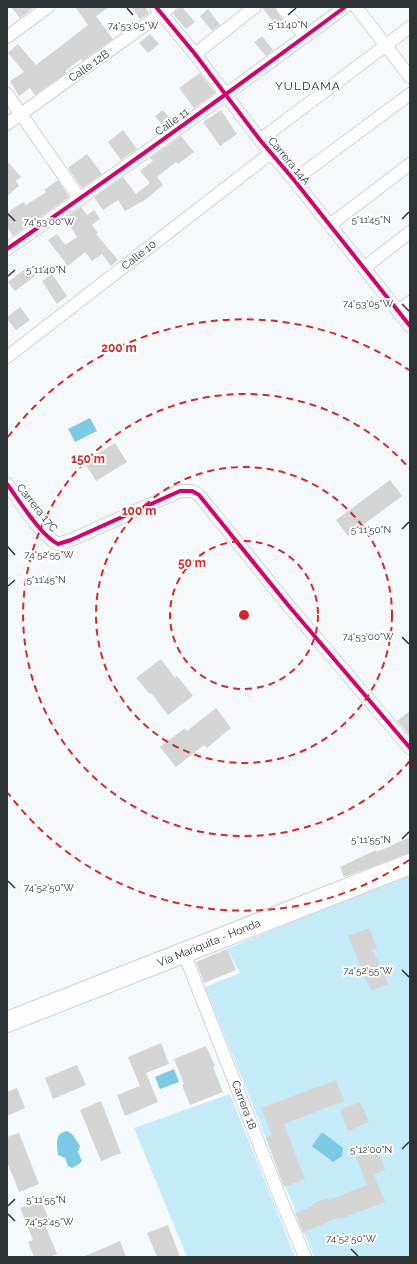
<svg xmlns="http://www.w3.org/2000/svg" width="417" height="1264" viewBox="0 0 417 1264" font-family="Raleway,sans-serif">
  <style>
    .green { fill: #c5ebf9 }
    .water { fill: #7bc9e2 }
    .building { fill: #d3d4d3 }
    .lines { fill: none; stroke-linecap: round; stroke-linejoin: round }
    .minor-casing { stroke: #d0d4d6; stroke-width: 14 }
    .trunk-casing { stroke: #d0d4d6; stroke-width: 22 }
    .minor { stroke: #fefefe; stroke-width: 12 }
    .trunk { stroke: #fefefe; stroke-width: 20 }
    .cycleway-casing { stroke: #fff; stroke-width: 6 }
    .cycleway { stroke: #d6006c; stroke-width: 4 }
    .ticks { fill: none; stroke: #2e3436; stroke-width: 1.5 }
    .ring { fill: none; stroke: #d62828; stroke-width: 2; stroke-dasharray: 7 5 }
    .labels { text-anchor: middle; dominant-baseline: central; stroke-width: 4; stroke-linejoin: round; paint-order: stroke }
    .street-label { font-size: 11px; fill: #2e3436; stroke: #fff }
    .neighbourhood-label { font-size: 12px; letter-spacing: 1px; fill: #293438; stroke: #fff }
    .ticks-label { font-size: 10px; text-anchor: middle; fill: #2e3436; stroke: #fff; stroke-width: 4; stroke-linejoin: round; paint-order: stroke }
    .centre { fill: #d62828; stroke: #fff; stroke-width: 2 }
    .ring-label { font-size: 12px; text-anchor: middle; font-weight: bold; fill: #d62828; stroke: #fff; stroke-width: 4; stroke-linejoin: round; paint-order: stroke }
  </style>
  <rect width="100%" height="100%" fill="#f5f9fb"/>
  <path class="green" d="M410,872V1257H314L205,987L240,973L227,949Z
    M230,1094L295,1257H187L134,1128Z"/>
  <path class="water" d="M90,418L97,431L75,442L68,429Z
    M174,1069L179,1082L160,1089L155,1077Z
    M67,1131L72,1134L80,1146L78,1152L82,1161L79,1164L72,1168L68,1166L65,1158L58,1155C57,1145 54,1133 67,1131Z
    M322,1132L343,1148L342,1156L333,1162L312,1146Z"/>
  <path class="building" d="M11,7H34L20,18Z
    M75,7H109L96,16L113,39L82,61L81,59L65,71L66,73L35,95L30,88L19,96L10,81L24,72L8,53L18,44L36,65L88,25Z
    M131,7H145L149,13L140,19Z
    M179,7H182L195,22L186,29L173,14Z
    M262,7H274L283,20L276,26Z
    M208,9L220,25L212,31L200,16Z
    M150,34L159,44L148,53L139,43Z
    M262,36L273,50L266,56L254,42Z
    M200,73L215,93L194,108L179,88Z
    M163,110L173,123L165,129L155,116Z
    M221,110L237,134L220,146L203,122Z
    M123,130L137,149L121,160L108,142Z
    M181,136L194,152L178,164L176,162L157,177L163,185L145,200L125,211L118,200L103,210L94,197L123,177L136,194L150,183L140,171L153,161L150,158Z
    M87,154L102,174L82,188L68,168Z
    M7,161L21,177L16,181L19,186L7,196Z
    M58,180L69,197L13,236L7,227V213L23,202L26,205L46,192L44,190Z
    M81,207L87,215L94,210L100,219L92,225L98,233L96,234L118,260L111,266L102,254L92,261L85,252L68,266L48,240L57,234L65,245L77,237L65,218Z
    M28,267L35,276L15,291L8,282Z
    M52,274L67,296L57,304L42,281Z
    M20,307L30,320L16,330L7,319V317Z
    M115,443L127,462L96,481L84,462Z
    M390,480L402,496L348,536L336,520Z
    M161,659L175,678L177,676L193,696L168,715L151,693L150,694L136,678Z
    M216,708L231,728L207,748L204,745L176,767L160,747L185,728L187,731Z
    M410,711V736L397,721Z
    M410,837V853L344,877L340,867L376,850L377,852Z
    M369,928L377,948L373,950L388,984L371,991L348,936Z
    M227,949L236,970L204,983L196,962Z
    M161,1043L169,1064L146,1073L158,1102L125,1116L117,1095L140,1086L128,1057Z
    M206,1046L215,1066L213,1067L223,1092L190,1105L182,1085L184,1084L174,1059Z
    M77,1065L86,1085L53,1099L45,1078Z
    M336,1080L344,1101L284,1124L305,1179L284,1187L266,1138L272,1135L261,1108Z
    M17,1088L25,1108L7,1116V1092Z
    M101,1101L121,1153L101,1161L80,1110Z
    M360,1102L369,1122L348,1131L340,1110Z
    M19,1133L39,1184L19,1192L7,1162V1137Z
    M377,1149L385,1170L374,1174L385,1202L340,1219L339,1217L303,1233L295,1213L313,1206L312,1204L328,1198L329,1200L367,1185L356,1157Z
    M41,1200L49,1220L44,1222L57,1254L50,1257H34L28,1242L33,1240L20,1208Z
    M168,1225L180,1257H157L147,1233Z
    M120,1241L126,1257H83Z"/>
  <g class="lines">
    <g class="minor-casing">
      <path id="minor" d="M156,7L195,54L260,140L294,180L410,326
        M282,7L305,37
        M356,7L410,77
        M7,37L48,7
        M195,54L255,7
        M7,94L80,199
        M7,124L170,7
        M260,140L410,27
        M294,180L410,94
        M330,225L410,164
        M7,249C121,171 234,89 345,7
        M364,268L410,232
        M398,311L410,302
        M7,357L271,153
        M7,484C19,500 41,536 58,544L71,540L180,491H192L199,495L288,605L410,748
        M184,953L281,1200L305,1257"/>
    </g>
    <g class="trunk-casing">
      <path id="trunk" d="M7,1022L410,864"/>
    </g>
    <use href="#minor" class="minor"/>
    <use href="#trunk" class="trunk"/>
    <g class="cycleway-casing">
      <path id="cycleway" d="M156,7L195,54L260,140L294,180L410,326
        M7,249C121,171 234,89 345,7
        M7,484C19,500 41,536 58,544L71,540L180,491H192L199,495L288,605L410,748"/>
    </g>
    <use href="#cycleway" class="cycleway"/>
  </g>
  <path class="ticks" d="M127,8L133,15M288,15L296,8M8,214L15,221M402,219L409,212M8,276L15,270M402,304L409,311M402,529L409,522M8,547L15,555M8,586L15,580M402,637L409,644M402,839L409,832M8,881L15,888M402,970L409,977M402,1149L409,1142M8,1206L15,1199M8,1214L15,1221M351,1249L358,1256"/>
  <g class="ring">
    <circle cx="244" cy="615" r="74"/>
    <circle cx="244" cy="615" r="148"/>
    <path d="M410 761A221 221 0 1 1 410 469"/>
    <path d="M409 860A295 295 0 0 1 8 793M8 437A295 295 0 0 1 409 370"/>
  </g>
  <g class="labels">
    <g class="street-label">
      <text transform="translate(89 66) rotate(-35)">Calle 12B</text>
      <text transform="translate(172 122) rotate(-36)">Calle 11</text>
      <text transform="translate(289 161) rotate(50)">Carrera 14A</text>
      <text transform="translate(139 255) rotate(-38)">Calle 10</text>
      <text transform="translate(37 508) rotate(51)">Carrera 17C</text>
      <text transform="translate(209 943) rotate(-22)">Vía Mariquita - Honda</text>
      <text transform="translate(244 1105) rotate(69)">Carrera 18</text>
    </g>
    <g class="neighbourhood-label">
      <text x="308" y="86">YULDAMA</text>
    </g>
  </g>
  <g class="ticks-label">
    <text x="288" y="28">5°11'40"N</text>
    <text x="133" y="29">74°53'05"W</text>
    <text x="371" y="223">5°11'45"N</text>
    <text x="49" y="225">74°53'00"W</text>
    <text x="46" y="273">5°11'40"N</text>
    <text x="368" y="307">74°53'05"W</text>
    <text x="371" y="533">5°11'50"N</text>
    <text x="49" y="558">74°52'55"W</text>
    <text x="46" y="583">5°11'45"N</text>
    <text x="368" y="640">74°53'00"W</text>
    <text x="371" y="843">5°11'55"N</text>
    <text x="49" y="891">74°52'50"W</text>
    <text x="368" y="974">74°52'55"W</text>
    <text x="371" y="1153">5°12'00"N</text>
    <text x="46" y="1203">5°11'55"N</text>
    <text x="49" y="1225">74°52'45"W</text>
    <text x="351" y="1242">74°52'50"W</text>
  </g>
  <circle cx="244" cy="615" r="6" class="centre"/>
  <g class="ring-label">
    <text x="119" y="352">200 m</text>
    <text x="88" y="463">150 m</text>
    <text x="139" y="515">100 m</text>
    <text x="192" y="567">50 m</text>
  </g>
  <rect width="417" height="1264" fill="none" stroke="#2e3436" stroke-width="16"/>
</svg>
